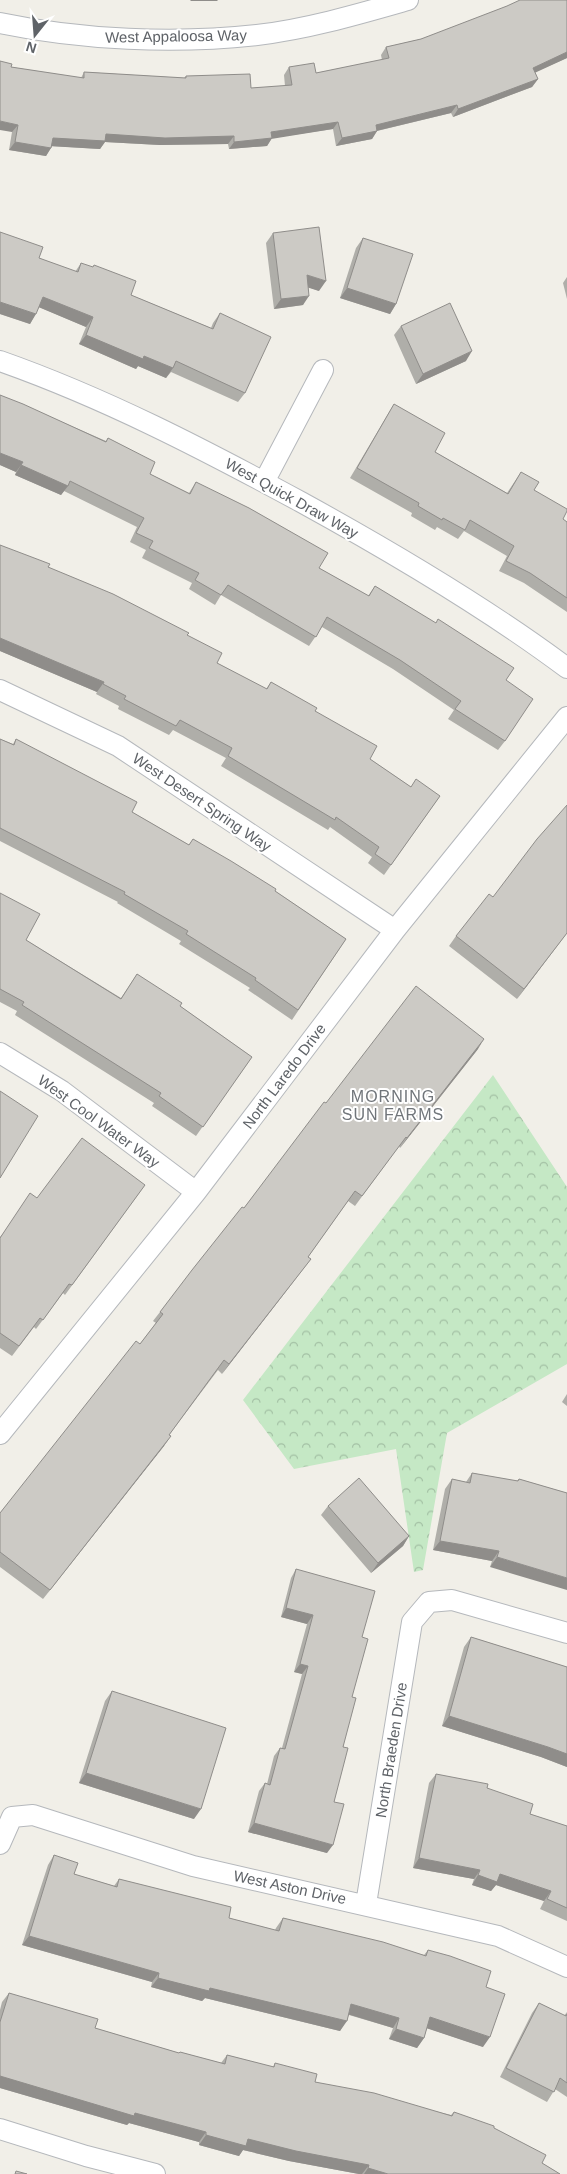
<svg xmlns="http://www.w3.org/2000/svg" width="567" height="2174" viewBox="0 0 567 2174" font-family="Helvetica,sans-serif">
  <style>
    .forest { fill: url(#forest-crowns) }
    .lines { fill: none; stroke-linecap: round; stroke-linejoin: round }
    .street-casing { stroke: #b5b8bc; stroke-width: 22 }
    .street { stroke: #fff; stroke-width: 20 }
    .wall { fill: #afaea9 }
    .shaded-wall { fill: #8f8d8a }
    .building { fill: #cccac5; stroke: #8f8d8a }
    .labels { text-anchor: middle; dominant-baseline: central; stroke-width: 4; stroke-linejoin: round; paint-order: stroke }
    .street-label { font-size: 15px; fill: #5f6368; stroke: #fff }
    .neighbourhood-label { font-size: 16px; letter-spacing: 1px; fill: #70757a; stroke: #fff }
  </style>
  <defs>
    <pattern id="forest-crowns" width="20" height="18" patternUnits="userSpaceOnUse" patternTransform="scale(1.25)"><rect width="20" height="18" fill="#c5e8c5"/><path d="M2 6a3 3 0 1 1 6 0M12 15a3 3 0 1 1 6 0" fill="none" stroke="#a3c0a4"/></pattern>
  </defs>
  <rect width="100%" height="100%" fill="#f1efe8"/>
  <path class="forest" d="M493,1075L567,1187V1364L447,1433L423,1570L414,1572L396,1449L294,1469L243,1400Z"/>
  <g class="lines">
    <g class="street-casing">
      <path id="street" d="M0,23C81,40 175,44 257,35C308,29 359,14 408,0
        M0,361C105,398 203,449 301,502C392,552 484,606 567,668
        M264,482L323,370
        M0,690L118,746L395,930
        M0,1053L62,1091L196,1192
        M0,1434L196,1192L395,930L567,717
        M0,1844L12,1817L33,1815L193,1866L498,1936L567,1967
        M366,1904L412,1622L429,1602L452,1600L567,1633
        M0,2129L86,2156L155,2174"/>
    </g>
    <use href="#street" class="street"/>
  </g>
  <path class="wall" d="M567,0V58L535,72L538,79L532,87L453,117L451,113L377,131L372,139L336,146L333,129L272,138L267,146L229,149L228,144L160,145L105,142L100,149L52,146L46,156L9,150L12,132L11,67L81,78L84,72L184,78L186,76L251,88L285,86L284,75L289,67L316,73L382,60L381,55L386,47L421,39Z
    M0,232L39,258L75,272L81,263L131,295L211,328L213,323L220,313L245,393L238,402L171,372L166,378L138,366L136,369L79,344L86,327L39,307L30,324L0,314Z
    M273,233L319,291L308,287L303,305L274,309L266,243Z
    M363,238L396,304L390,314L340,298L356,248Z
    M567,277V299L563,283Z
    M401,326L466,361L416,384L394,335Z
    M0,395L106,441L108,438L150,474L189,493L196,482L319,568L368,596L375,586L506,680L505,741L498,750L448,719L454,710L393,669L322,627L309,646L221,595L215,605L189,589L192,583L142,558L146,550L130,542L137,527L64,491L61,495L15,475L16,472L0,465Z
    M394,404L435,452L507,493L521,472L534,490L563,519L567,522V612L524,583L499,571L507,556L464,531L458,539L437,527L435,530L411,516L412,513L350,478L388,414Z
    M0,545L48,567L187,635L217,663L266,689L271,682L315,711L370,759L411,787L440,796L384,875L368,863L372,857L330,827L328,830L221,766L226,758L173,730L169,735L118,709L119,706L96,694L97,692L0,651Z
    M0,739L13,744L16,739L132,812L189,845L193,839L275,891L346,939L292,1020L248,990L250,988L179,944L181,941L117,903L118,902L0,841Z
    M0,893L26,940L121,998L137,974L180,1006L252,1057L196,1136L152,1106L154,1103L15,1015L17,1011L0,1002Z
    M493,897L567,933L517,999L449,946L456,936Z
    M478,1049L400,1148L399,1146L355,1206L348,1201L308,1257L311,1259L304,1268L222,1374L218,1370L169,1435L164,1446L43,1599L0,1567V1513L140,1344L156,1323L153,1321L160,1312L244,1208L326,1103Z
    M145,1185L65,1295L63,1293L36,1329L34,1327L12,1356L0,1348V1237L37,1198Z
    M567,1394V1406L562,1402Z
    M472,1473L517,1481L519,1479L567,1493L490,1567L492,1561L433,1550L445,1489L452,1479L466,1482Z
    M328,1506L409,1536L403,1546L371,1573L321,1515Z
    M296,1569L362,1637L334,1802L327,1853L248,1832L259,1791L265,1783L267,1784L274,1756L280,1748H282L302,1674L294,1672L307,1624L281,1617L291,1578Z
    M471,1637L567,1667V1767L541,1757L442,1726L464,1647Z
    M112,1691L194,1819L79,1783L105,1701Z
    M436,1774L487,1788L530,1814L567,1826V1921L540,1909L544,1901L496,1885L491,1891L472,1885L474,1879L413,1868L429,1783Z
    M54,1855L74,1874L114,1886L119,1879L229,1918L275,1930L276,1928L283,1918L424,1955L428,1950L486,1987L483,2047L427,2028L424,2038L417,2048L389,2039L393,2028L349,2015L340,2031L205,1998L202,2001L151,1987L152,1982L22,1945L48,1865Z
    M9,1993L95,2028L179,2053L180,2052L221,2063L227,2055L273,2067L275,2063L315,2082L451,2115L454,2112L494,2128L542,2163L560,2174H359L289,2161L243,2150L239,2156L199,2145V2142L129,2123L127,2125L0,2088V2010L2,2002Z
    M539,2003L564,2016L567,2012V2097L555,2089L547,2102L500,2077L532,2013Z"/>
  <path class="shaded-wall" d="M191,0H218L217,1H190Z
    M567,52V58L528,76L533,68Z
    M538,79L532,87L453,117L458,109Z
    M457,105L451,113L376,131H377L372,139L336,146L342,138L376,125Z
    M0,121L18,125L12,132L0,130Z
    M338,122L333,129L271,139L272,138L267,146L229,149L234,142L271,132Z
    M106,134L234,136L228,144L160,145L105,142L100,149L48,146L53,138Z
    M15,142L51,148L46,156L9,150Z
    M307,275L326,281L319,291L300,285Z
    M347,288L396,304L390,314L340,298Z
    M309,296L303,305L274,309L281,299Z
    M43,297L93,317L86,327L36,306Z
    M0,302L36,314L30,324L0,314Z
    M86,335L144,356L173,368L166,378L138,366L136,369L79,344Z
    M472,351L466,361L416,384L423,374Z
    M0,453L23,462L16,472L0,465Z
    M21,465L68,486L61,495L15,475Z
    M0,638L104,682L97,692L0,651Z
    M567,933L517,999L524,989Z
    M484,1039L478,1049L400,1148L407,1138Z
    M311,1259L304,1268L222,1374L229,1364Z
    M171,1436L164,1446L43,1599L50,1590Z
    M409,1536L403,1546L371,1573L378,1563Z
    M440,1541L499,1551L492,1561L433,1550Z
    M497,1557L567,1578V1590L490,1567Z
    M286,1608L313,1615L307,1624L281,1617Z
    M300,1664L308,1666L302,1674L294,1672Z
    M449,1716L548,1747L567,1754V1767L541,1757L442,1726Z
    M86,1773L201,1809L194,1819L79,1783Z
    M254,1823L333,1845L327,1853L248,1832Z
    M419,1858L480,1870L474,1879L413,1868Z
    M500,1874L551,1891L544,1901L496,1885L491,1891L472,1885L478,1875Z
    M29,1936L159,1973L152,1982L22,1945Z
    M158,1978L210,1988L347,2021L340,2031L205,1998L202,2001L151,1987Z
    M351,2004L399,2018L393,2028L344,2013Z
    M430,2017L490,2037L483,2047L423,2027Z
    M396,2029L424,2038L417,2048L389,2039Z
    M0,2076L206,2132L199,2142L129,2123L127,2125L0,2088Z
    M206,2135L248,2139L369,2165L362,2174H359L289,2161L243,2150L239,2156L199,2145Z
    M368,2168L388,2174H364Z"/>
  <path class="building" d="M520,0H567V52L533,68L538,79L458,109L457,105L376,125L377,131L342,138L338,122L271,132L272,138L234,142V136L165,138L106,134L105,141L53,138L51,148L15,142L18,125L0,121V61L12,64L11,67L84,78V72L186,78V76L250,74L251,88L292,85L289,67L314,63L316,73L389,58L386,47L421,39L507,6Z
    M319,227L326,281L307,275L309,296L281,299L273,233Z
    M0,232L43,247L39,258L78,272L81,263L93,267L94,265L136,281L131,295L213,329L220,313L271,337L245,393L176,361L173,368L144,356L143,359L86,335L93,317L43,297L36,314L0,302Z
    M363,238L413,254L396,304L347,288Z
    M450,303L472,351L423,374L401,326Z
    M0,395L23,404L106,442L108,438L155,462L150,474L190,494L196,482L249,508L328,553L319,568L369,596L375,586L436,623L438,619L514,668L506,680L533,699L505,741L455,709L461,701L400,660L327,617L316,637L228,585L221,595L195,580L199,573L149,548L153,541L136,533L144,518L70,481L68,486L21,465L23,462L0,453Z
    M394,404L445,433L435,452L508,494L521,472L539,482L534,490L567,509V511L563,519L567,522V598L530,573L506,561L514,546L470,520L465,530L443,518L442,520L418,506L419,503L357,468Z
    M0,545L50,564L48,567L113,594L189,633L187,635L222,653L217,663L267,689L271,682L317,708L315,711L377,746L370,759L411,787L416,779L440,796L391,865L375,854L379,847L336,817L335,820L228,756L232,748L180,720L176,726L124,699L126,696L103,684L104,682L0,638Z
    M0,739L14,745L16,739L137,802L132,812L189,845L193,839L231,861L276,889L275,891L346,939L298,1010L255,980L256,978L186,934L188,931L124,894L125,892L0,828Z
    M567,805V933L524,989L456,936L489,894L493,897L537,839Z
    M0,893L40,914L26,940L121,999L137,974L182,1003L180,1006L252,1057L203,1127L159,1096L161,1093L22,1005L24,1002L0,989Z
    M416,986L484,1039L407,1138L406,1137L362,1196L355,1191L308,1257L311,1259L229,1364L224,1360L169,1435L171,1436L50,1590L0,1552V1513L136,1341L140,1344L163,1314L160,1312L192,1270L242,1207L244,1208L324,1102L326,1103Z
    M0,1091L38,1116L0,1178Z
    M82,1138L145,1185L72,1285L69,1284L43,1320L40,1318L19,1346L0,1333V1238L30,1193L37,1198Z
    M472,1473L518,1481L519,1479L567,1493V1578L497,1557L499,1551L440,1541L452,1479L470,1483Z
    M359,1478L409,1536L378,1563L328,1506Z
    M296,1569L375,1591L362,1637L368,1639L352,1697L356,1698L343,1747L348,1748L334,1802L344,1804L333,1845L254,1823L265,1783L270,1785L280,1748L285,1749L308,1666L300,1664L313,1615L286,1608Z
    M471,1637L567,1667V1754L548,1747L449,1716Z
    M112,1691L226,1728L201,1809L86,1773Z
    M436,1774L488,1784L487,1788L533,1804L530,1814L567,1826V1908L547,1899L551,1891L500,1874L497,1882L478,1875L480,1870L419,1858Z
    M54,1855L78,1863L74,1874L117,1887L119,1879L231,1907L229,1918L279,1931L283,1918L383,1942L426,1956L428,1950L450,1956L491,1971L486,1987L505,1994L490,2037L430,2017L424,2038L396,2029L399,2018L351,2004L347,2021L210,1988L209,1991L158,1978L159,1973L29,1936Z
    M9,1993L98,2019L95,2028L179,2053L180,2052L225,2064L227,2055L274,2067L275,2063L317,2074L315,2082L374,2093L452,2116L454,2112L494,2126V2128L546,2155L542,2163L560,2174H388L368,2168L369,2165L296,2151L248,2139L246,2146L206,2135V2132L135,2113L134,2116L0,2076V2022Z
    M539,2003L566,2016L567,2014V2083L560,2078L554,2092L506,2068Z
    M16,2171L27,2174H15Z"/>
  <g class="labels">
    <g class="street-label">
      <text transform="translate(176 36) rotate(-1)">West Appaloosa Way</text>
      <text transform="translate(292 498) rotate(29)">West Quick Draw Way</text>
      <text transform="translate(202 802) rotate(34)">West Desert Spring Way</text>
      <text transform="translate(284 1076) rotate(-53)">North Laredo Drive</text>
      <text transform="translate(99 1121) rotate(36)">West Cool Water Way</text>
      <text transform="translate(391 1750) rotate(-81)">North Braeden Drive</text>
      <text transform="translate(290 1887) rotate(12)">West Aston Drive</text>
    </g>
    <g class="neighbourhood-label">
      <text x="393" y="1096">MORNING<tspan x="393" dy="18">SUN FARMS</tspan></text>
    </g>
  </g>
  <g transform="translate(35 35) rotate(197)" stroke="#ffffff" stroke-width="4" paint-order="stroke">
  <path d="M0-4L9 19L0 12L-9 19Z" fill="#5f6368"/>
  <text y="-8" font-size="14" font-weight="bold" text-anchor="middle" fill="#5f6368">N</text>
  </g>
</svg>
